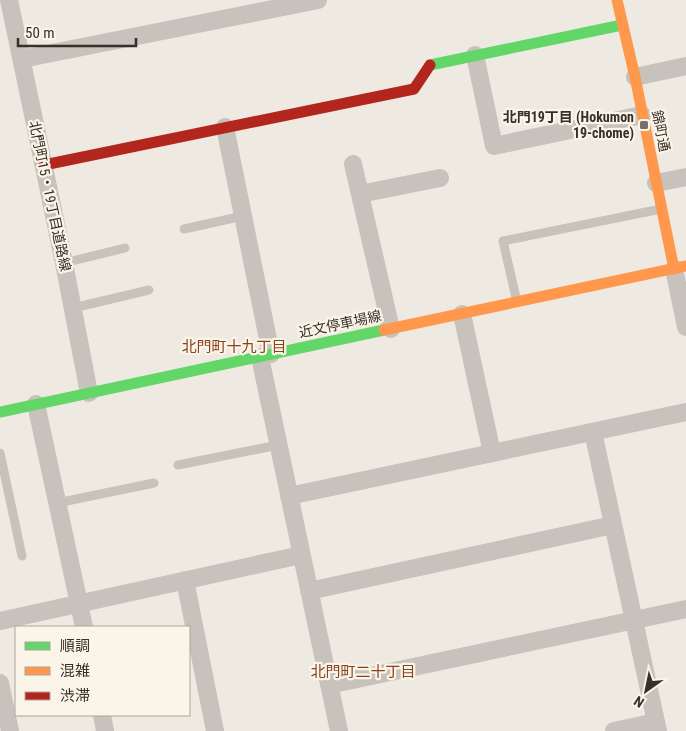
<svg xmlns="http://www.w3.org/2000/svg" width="686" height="731" viewBox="0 0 686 731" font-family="'Roboto Condensed','Noto Sans JP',sans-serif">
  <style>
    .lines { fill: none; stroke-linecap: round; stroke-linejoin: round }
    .lane { stroke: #c7c2bb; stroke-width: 9 }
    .street { stroke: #c7c2bb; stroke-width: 18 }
    .fast { stroke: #63d668; stroke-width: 11 }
    .slow { stroke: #ff974d; stroke-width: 11 }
    .jam { stroke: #b3261e; stroke-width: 11 }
    .poi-dot { fill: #787069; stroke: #faf4e9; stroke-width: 2 }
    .labels { text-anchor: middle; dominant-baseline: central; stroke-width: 4.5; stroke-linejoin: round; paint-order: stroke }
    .poi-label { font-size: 14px; font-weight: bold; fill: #382f28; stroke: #faf4e9; text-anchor: end }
    .street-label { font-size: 14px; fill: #382f28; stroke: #faf4e9 }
    .neighbourhood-label { font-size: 15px; fill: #89441f; stroke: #faf4e9 }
  </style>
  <rect width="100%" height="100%" fill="#eeeae1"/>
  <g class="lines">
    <path class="lane" d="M184,229L243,216
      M64,263L125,248
      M517,302L503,241L661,209
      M73,308L149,290
      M0,453L22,556
      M178,465L278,445
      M57,503L154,483"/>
    <path class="street" d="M9,0L64,263L89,393
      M475,55L494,146L642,115
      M22,59L318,0
      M635,77L686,66
      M225,127L271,354
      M353,164L391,329
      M656,183L686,177
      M360,194L440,178
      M674,269L686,327
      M462,314L492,453
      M260,357L339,731
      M36,404L84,627
      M593,432L658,731
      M289,496L686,412
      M185,580L215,731
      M309,591L613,525
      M0,621L301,555
      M0,683L10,731
      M329,685L686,609
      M102,715L105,731
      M614,731L656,722"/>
    <path class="fast" d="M430,65L622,25
      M0,412L384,330"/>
    <path class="slow" d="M617,0L635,77L674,269
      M384,330L686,266"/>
    <path class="jam" d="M44,165L414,89L430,65"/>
  </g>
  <rect class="poi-dot" x="639" y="120" width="10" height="10" rx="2.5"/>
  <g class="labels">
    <g class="poi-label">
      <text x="634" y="117">北門19丁目 (Hokumon<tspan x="634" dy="16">19-chome)</tspan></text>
    </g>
    <g class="street-label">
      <text transform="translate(661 131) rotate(79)">錦町通</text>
      <text transform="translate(50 196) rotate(78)">北門町15・19丁目道路線</text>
      <text transform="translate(340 324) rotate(-12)">近文停車場線</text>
    </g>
    <g class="neighbourhood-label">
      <text x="234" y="347">北門町十九丁目</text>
      <text x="363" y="672">北門町二十丁目</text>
    </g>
  </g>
  <rect x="15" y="626" width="175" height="90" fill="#faf4e9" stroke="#aca59c"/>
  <rect x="25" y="642" width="25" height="8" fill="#63d668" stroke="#aca59c"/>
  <text x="60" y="651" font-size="15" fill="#382f28">順調</text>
  <rect x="25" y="667" width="25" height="8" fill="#ff974d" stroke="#aca59c"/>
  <text x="60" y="676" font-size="15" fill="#382f28">混雑</text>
  <rect x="25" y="692" width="25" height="8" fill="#b3261e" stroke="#aca59c"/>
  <text x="60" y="701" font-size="15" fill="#382f28">渋滞</text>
  <g transform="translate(646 691) rotate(213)" stroke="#faf4e9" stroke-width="4" paint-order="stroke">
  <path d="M0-4L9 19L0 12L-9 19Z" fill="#382f28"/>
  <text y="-8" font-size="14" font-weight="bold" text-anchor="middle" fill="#382f28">N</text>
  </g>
  <path d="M18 38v8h118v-8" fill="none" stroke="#382f28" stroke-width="2.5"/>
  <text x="25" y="38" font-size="15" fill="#382f28" stroke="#faf4e9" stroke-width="4" paint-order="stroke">50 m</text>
</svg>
